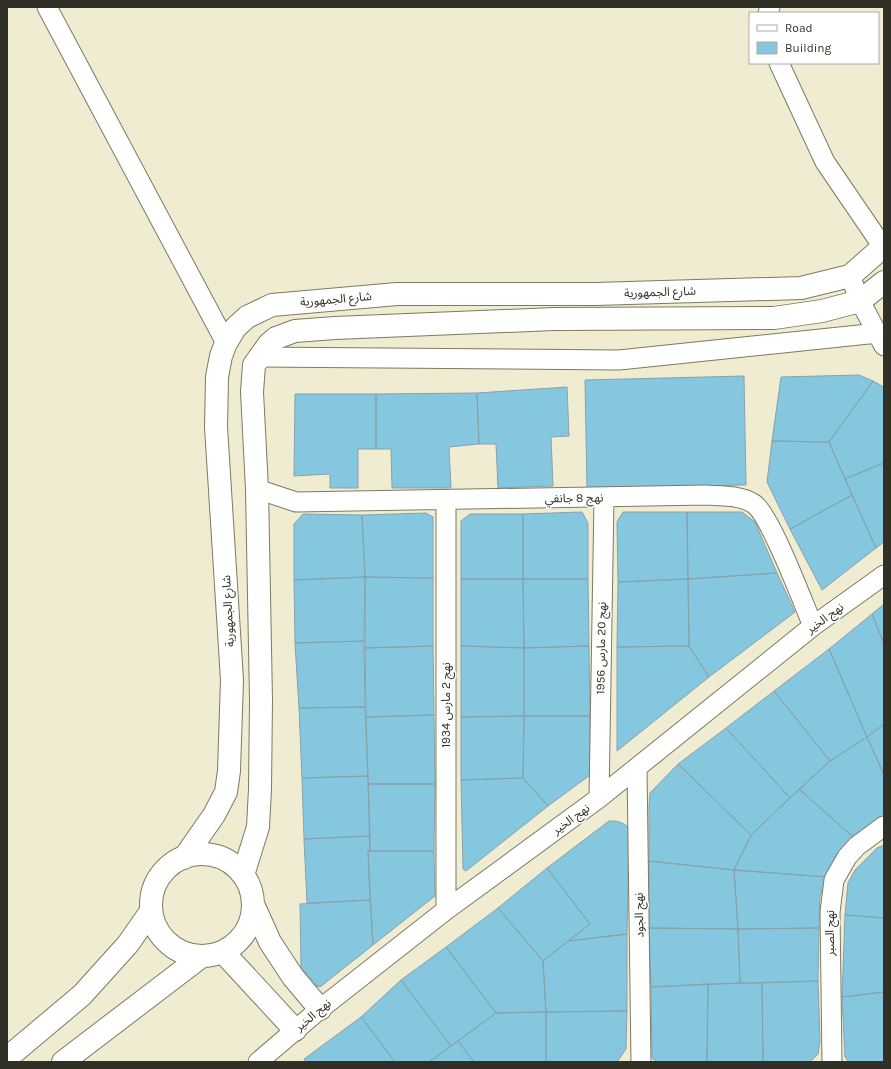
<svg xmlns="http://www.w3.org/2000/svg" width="891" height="1069" viewBox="0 0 891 1069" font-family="Karla,'Noto Sans Arabic',sans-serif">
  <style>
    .building { fill: #86c7e0; stroke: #87a2ad }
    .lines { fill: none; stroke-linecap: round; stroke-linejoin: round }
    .minor-casing { stroke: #7d7a63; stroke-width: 21 }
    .tertiary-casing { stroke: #7d7a63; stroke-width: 24 }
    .minor { stroke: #fff; stroke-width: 19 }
    .tertiary { stroke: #fff; stroke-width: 22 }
    .labels { text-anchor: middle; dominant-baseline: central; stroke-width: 3; stroke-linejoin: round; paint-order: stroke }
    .street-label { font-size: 12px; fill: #313026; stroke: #fff }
  </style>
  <rect width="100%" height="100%" fill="#efecd2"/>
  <path class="building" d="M859,375L873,381L829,442L772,441L781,377Z
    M744,376L746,485L587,488L585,380Z
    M873,381L884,387V463L845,479L829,442Z
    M567,387L569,436L551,437L553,486L498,488L496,444H479L477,393Z
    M477,393L479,444L449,447L451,488H392L391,449H376V394Z
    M295,394H376V449H358V488H330V474L294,476Z
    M772,441L829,442L852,495L790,529L767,482Z
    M884,463V542L876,548L845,479Z
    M852,495L876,548L822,590L790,529Z
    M582,512L588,523V579H523V514Z
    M623,512H687L688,579L618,582L617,522Z
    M687,512H742L755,522L777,573L688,579Z
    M426,513L433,517V578L365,577L362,515Z
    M303,514L362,515L365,577L294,580V524Z
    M470,514H523V579H461V521Z
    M777,573L795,612L709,677L689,646L688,579Z
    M365,577L433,578V646L365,648Z
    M365,577L364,641L295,643L294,580Z
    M461,579H523L524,648L461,646Z
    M523,579H588L589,646L524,648Z
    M688,579L689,646L617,647L618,582Z
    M884,604V644L872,614Z
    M872,614L884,644V724L867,737L829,649Z
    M364,641L365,707L299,708L295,643Z
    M433,646L434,715L366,717L365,648Z
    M461,646L524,648V716L461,717Z
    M589,646L590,716H524V648Z
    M689,646L709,677L617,751V647Z
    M829,649L867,737L830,761L774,691Z
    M774,691L830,761L790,798L726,728Z
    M365,707L368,776L302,778L299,708Z
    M434,715L435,784H368L366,717Z
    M524,716L523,778L461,780V717Z
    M524,716H590V775L548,806L523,778Z
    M884,724V775L867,737Z
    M726,728L790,798L751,835L678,764Z
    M867,737L884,775V816L853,837L799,789L830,761Z
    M678,764L751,835L734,870L649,861V805L650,793Z
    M368,776L370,836L304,839L302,778Z
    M523,778L548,806L466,871L463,869L461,780Z
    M368,784H435L434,851H370Z
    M799,789L853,837L840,851L827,877L734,870L751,835Z
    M609,821H616L622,823L627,826L629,832L627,934L568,941L590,924L547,868Z
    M370,836V851H368L370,900L307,903L304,839Z
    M884,845V918L845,915L848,883L855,870L877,848Z
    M368,851H434L435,896L373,945Z
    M649,861L734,870L738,929L649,928Z
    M547,868L590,924L543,961L498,908Z
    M734,870L827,877L820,896L819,928L738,929Z
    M370,900L373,945L320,987L317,986L301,967L300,904Z
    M498,908L543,961L546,1012L496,1013L446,947Z
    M845,915L884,918V992L842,997Z
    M649,928L738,929L740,983L651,987Z
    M819,928L818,981L740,983L738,929Z
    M627,934V1011L546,1012L543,961L568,941Z
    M446,947L496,1013L451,1046L401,980Z
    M401,980L451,1046L429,1062H395L361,1017Z
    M818,981L820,1041L818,1054L810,1062H763L762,983Z
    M762,983L763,1062H707L708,984Z
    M708,984L707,1062H657L652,1058L651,987Z
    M884,992V1062H849L845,1057L842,997Z
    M627,1011L626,1049L617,1062H546V1012Z
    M546,1012V1062H474L458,1041L496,1013Z
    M361,1017L395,1062H306L304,1059Z
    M458,1041L474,1062H429L451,1046Z"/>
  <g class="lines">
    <g class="minor-casing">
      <path id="minor" d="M47,7L226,343
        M768,13L770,7
        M779,63L825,162L883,247
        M850,276L860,301L884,346
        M258,357L619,360L878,333
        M257,489L296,502L706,495C721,496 741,495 754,504C771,516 803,603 813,626
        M446,500V910
        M637,768L641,1062
        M599,798L604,498
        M258,1062L320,1009L446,910L599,798L813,626L884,575
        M832,1062L830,912L834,880L847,857L857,846L884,826"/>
    </g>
    <g class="tertiary-casing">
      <path id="tertiary" d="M151 905a51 51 0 1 1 102 0a51 51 0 1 1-102 0Z
        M184,858L214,815L226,792L229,771L232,680L216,427L217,377L221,356L226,343L235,328L247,317L272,305L397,294H595L801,288L850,276L884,246
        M243,875L258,827L260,789L261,700L257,489L252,392L254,365L269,344L276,338L295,331L335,328L554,319L774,318L822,311L860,301L884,282
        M253,904L270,942L293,977L320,1009
        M223,952L295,1030
        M7,1058L82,995L128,944L151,911
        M63,1062L202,956"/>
    </g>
    <use href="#minor" class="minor"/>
    <use href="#tertiary" class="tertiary"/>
  </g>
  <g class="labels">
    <g class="street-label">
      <text transform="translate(660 292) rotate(-2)">شارع الجمهورية</text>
      <text transform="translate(336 299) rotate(-5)">شارع الجمهورية</text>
      <text transform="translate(574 498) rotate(-1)">نهج 8 جانفي</text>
      <text transform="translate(228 611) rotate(-93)">شارع الجمهورية</text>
      <text transform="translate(825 618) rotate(-36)">نهج الخير</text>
      <text transform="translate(601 648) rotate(-89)">نهج 20 مارس 1956</text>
      <text transform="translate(446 705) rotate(-90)">نهج 2 مارس 1934</text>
      <text transform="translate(571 819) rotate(-36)">نهج الخير</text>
      <text transform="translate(639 915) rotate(-91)">نهج الجود</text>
      <text transform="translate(830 933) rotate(-90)">نهج الصبر</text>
      <text transform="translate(313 1015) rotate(-40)">نهج الخير</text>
    </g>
  </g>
  <rect width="891" height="1069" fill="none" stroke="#313026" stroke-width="16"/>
  <rect x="749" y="12" width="130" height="52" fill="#ffffff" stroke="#adaca8"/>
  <rect x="757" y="25" width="20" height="6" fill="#ffffff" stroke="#adaca8"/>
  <text x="785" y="32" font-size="12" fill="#313026">Road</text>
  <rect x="757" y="42" width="20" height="12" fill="#86c7e0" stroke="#adaca8"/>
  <text x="785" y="52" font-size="12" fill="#313026">Building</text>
</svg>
